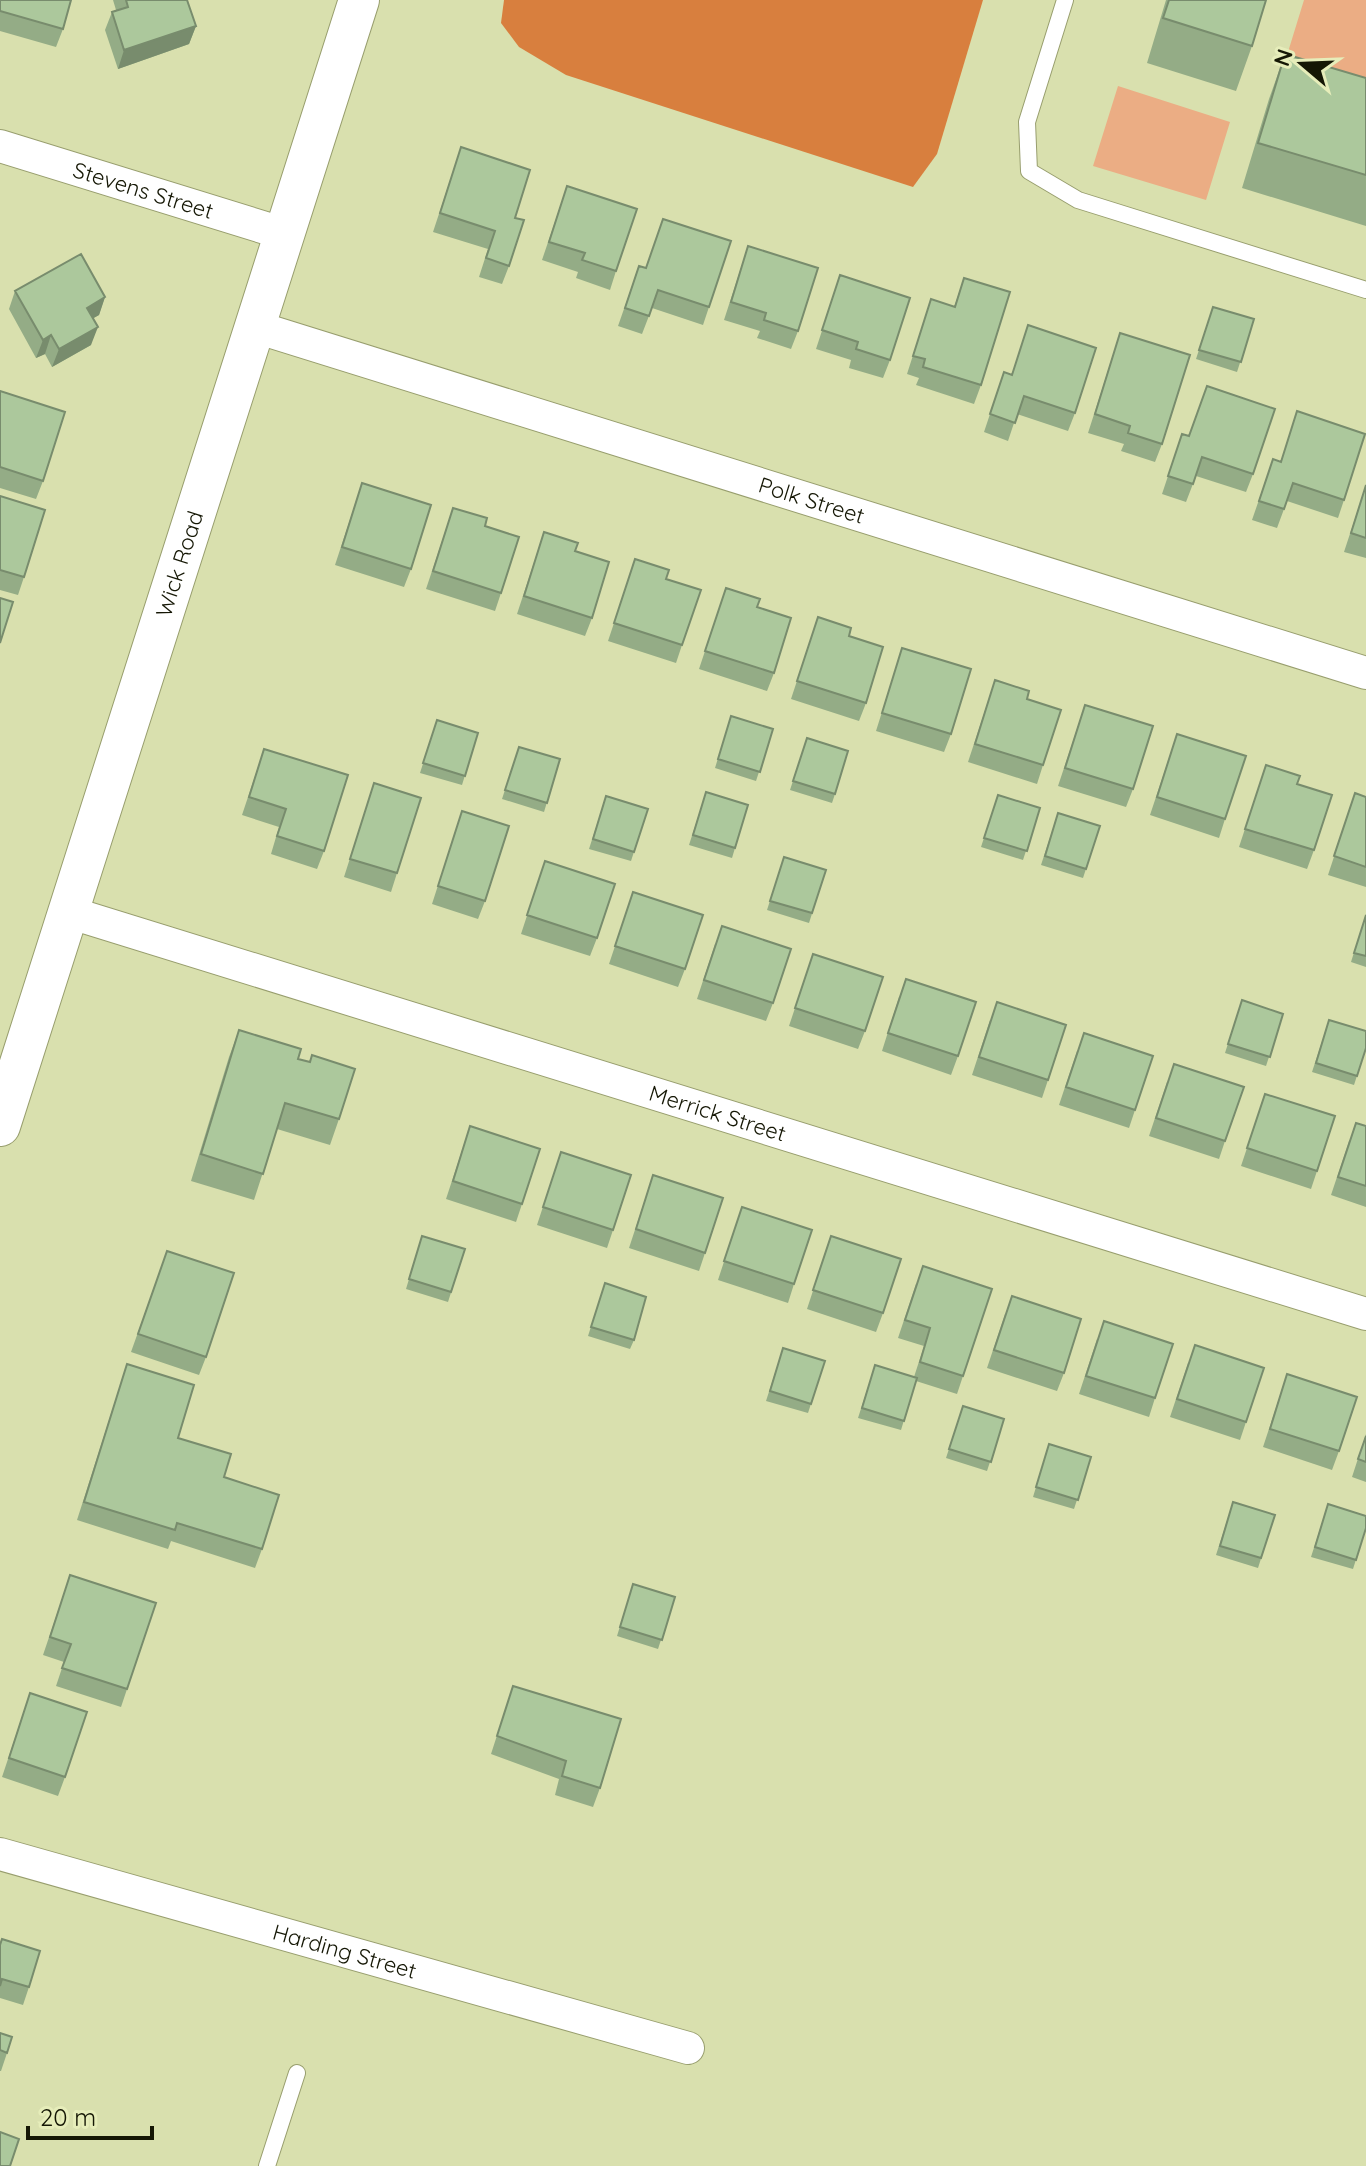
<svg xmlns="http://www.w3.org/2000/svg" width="1366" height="2166" viewBox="0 0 1366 2166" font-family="Quicksand,sans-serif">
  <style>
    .green { fill: #ebad84 }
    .forest { fill: #d87f3e }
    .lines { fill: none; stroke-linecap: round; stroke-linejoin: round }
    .service-casing { stroke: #989e6e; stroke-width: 18 }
    .minor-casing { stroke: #989e6e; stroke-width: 34 }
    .tertiary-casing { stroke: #989e6e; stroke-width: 42 }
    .service { stroke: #fff; stroke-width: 16 }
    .minor { stroke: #fff; stroke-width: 32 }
    .tertiary { stroke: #fff; stroke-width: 40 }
    .wall { fill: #94ac86 }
    .shaded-wall { fill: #788c6d }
    .building { fill: #acc89c; stroke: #788c6d; stroke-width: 2 }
    .labels { text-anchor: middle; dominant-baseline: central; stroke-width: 6; stroke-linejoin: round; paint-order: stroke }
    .street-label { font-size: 22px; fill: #151705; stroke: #e6edba }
  </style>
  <rect width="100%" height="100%" fill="#d9e0ae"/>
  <path class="green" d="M1304,0H1366V90L1284,65Z
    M1118,86L1230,122L1206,200L1093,166Z"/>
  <path class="forest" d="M504,0H983L937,154L913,187L566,75L519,47L501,23Z"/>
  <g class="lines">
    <g class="service-casing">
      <path id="service" d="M1065,0L1027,122L1029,171L1078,200L1366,290
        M267,2166L297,2073"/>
    </g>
    <g class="minor-casing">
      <g id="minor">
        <path id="s1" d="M0,146L285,234"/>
        <path id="s2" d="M256,327L1366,673"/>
        <path id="s3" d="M68,912L1366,1314"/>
        <path id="s4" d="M0,1854L688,2048"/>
      </g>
    </g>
    <g class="tertiary-casing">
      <g id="tertiary">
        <path id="s5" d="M0,1126L359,0"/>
      </g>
    </g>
    <use href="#service" class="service"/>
    <use href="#minor" class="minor"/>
    <use href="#tertiary" class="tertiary"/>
  </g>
  <path class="wall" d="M0,0L63,29L56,47L0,31Z
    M113,0H187L196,26L189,44L118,69L105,30L112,12L116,10Z
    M1166,0H1266L1252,46L1236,91L1147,63Z
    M1285,54L1366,78V226L1242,188L1269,99Z
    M461,147L515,218L509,266L502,284L479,277L488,249L433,232Z
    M567,186L616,271L610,290L576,278L578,272L542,260Z
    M748,246L798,331L791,349L757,338L760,331L724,320Z
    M639,266L709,307L703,325L652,308L642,334L618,326Z
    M964,278L981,385L974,404L916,385L919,378L907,374L931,299L954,307Z
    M15,291L105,297L99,315L93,318L91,345L52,367L45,354L36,358L9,309Z
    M834,294L890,360L883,378L849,368L851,360L816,349Z
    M1213,307L1254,319L1237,372L1196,359Z
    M1120,333L1162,444L1155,462L1121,451L1124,444L1088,433Z
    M1004,372L1075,413L1068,431L1017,414L1008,441L984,432Z
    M0,391L43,481L36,499L0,488Z
    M1182,434L1253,474L1246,492L1196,476L1186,502L1162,494Z
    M1273,459L1344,500L1338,518L1287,501L1277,528L1252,520Z
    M362,483L411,569L404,587L335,565Z
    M1366,485V558L1344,552Z
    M0,496L24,577L18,595L0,590Z
    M453,508L485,526L501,593L495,611L426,589Z
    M544,532L575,551L592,618L585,636L517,614Z
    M629,578L666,579L682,645L676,663L608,641Z
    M726,588L757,607L774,673L767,691L699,669Z
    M818,617L849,636L866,703L859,721L791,699Z
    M902,648L951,734L944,752L876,731Z
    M995,680L1027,699L1043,765L1037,784L968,762Z
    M1085,705L1133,789L1126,807L1058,786Z
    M731,716L773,729L756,781L715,768Z
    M437,720L478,733L462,785L420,773Z
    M1177,734L1225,819L1219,838L1150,815Z
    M807,738L835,794L832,803L790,790Z
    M519,747L560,759L544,812L502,799Z
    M1266,765L1297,784L1314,850L1307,869L1239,847Z
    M258,767L324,851L317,869L271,854L279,827L242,815Z
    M374,783L397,873L391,892L344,877Z
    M706,792L735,848L732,858L689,845Z
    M1355,793L1366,797V887L1328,875Z
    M998,795L1040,808L1023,860L981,847Z
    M606,796L648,809L631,861L589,849Z
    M462,811L485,901L478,919L432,904Z
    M1058,813L1100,826L1083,878L1041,865Z
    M784,857L826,870L809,923L767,910Z
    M539,879L597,938L590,956L521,934Z
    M627,910L685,969L678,987L609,964Z
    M1366,914V967L1351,962Z
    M715,944L773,1003L766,1021L697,999Z
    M807,972L865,1031L858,1049L789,1026Z
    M899,997L958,1056L951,1075L882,1051Z
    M1242,1000L1283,1014L1266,1066L1225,1053Z
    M990,1020L1048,1080L1042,1098L972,1075Z
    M1329,1020L1366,1048L1354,1085L1312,1072Z
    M239,1030L298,1059L310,1062L312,1055L339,1119L330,1145L277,1129L254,1200L191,1181L229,1057Z
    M1077,1051L1135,1110L1129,1128L1059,1105Z
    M1167,1082L1225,1141L1219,1159L1149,1136Z
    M1259,1112L1317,1171L1311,1189L1241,1166Z
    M470,1126L522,1204L516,1222L446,1199Z
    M1366,1126V1207L1331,1195L1349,1141Z
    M555,1170L613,1230L607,1248L537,1225Z
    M653,1175L705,1253L699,1271L629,1248Z
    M736,1225L794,1284L788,1303L718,1280Z
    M422,1236L465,1249L448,1302L406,1289Z
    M831,1236L883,1313L876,1332L807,1309Z
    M167,1251L206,1357L199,1375L131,1352Z
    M605,1283L634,1340L630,1349L588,1336Z
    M916,1284L963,1376L957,1394L916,1381L901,1430L858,1418L875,1365L914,1377L924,1346L898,1338Z
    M1005,1314L1064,1373L1057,1391L987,1368Z
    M1097,1339L1155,1398L1149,1417L1079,1394Z
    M783,1348L825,1361L808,1413L766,1401Z
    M1188,1363L1246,1422L1240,1440L1170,1417Z
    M127,1364L178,1438L224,1477L262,1549L255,1568L171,1541L168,1549L77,1520Z
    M1287,1374L1339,1451L1332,1470L1263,1447Z
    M963,1406L1004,1419L987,1471L946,1458Z
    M1366,1434V1482L1352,1477Z
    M1049,1444L1091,1457L1074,1509L1033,1497Z
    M1233,1502L1275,1515L1258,1568L1216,1555Z
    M1328,1504L1366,1528L1353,1569L1311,1557Z
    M633,1584L675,1597L658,1649L617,1636Z
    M64,1593L156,1603L121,1707L56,1686L64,1662L43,1655Z
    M513,1686L600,1788L593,1807L555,1795L559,1779L491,1754Z
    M24,1711L65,1777L58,1796L2,1777Z
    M0,1944L29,1987L23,2005L0,1998Z
    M0,2033L7,2053L1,2071H0Z"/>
  <path class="shaded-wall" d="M196,26L189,44L118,69L124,50Z
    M105,297L99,315L80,326L87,308Z
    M98,327L91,345L52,367L59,349Z
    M51,335L45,354L36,358L43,340Z"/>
  <path class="building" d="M0,0H71L63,29L0,11Z
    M126,0H187L196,26L124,50L112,12L128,7Z
    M1169,0H1266L1252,46L1163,18Z
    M1285,54L1366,78V175L1258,143Z
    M461,147L530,170L515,218L524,220L509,266L486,258L495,231L440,213Z
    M567,186L637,209L616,271L582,260L585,253L549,242Z
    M663,219L731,241L709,307L658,290L649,316L625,308L639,266L646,268Z
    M748,246L818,268L798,331L764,320L766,313L731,302Z
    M81,254L105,297L87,308L98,327L59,349L51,335L43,340L15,291Z
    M840,275L910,298L890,360L856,349L858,342L822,330Z
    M964,278L1010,292L981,385L923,367L925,359L913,356L931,299L955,307Z
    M1213,307L1254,319L1241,362L1199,350Z
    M1028,325L1096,348L1075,413L1024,396L1015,423L990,414L1004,372L1012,375Z
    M1120,333L1190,355L1162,444L1128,433L1130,426L1095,414Z
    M1207,386L1275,409L1253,474L1202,457L1193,484L1168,476L1182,434L1189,436Z
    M0,391L65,412L43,481L0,467Z
    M1297,411L1365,434L1344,500L1293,483L1284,509L1259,501L1273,459L1281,462Z
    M362,483L431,505L411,569L342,547Z
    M1366,485V538L1351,533Z
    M0,496L45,510L24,577L0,570Z
    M453,508L487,518L485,526L519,537L501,593L433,571Z
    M544,532L578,543L575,551L609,562L592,618L524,596Z
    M635,559L669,570L666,579L701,590L682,645L614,623Z
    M726,588L760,599L757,607L791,618L774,673L705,651Z
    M0,598L13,602L0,643Z
    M818,617L851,628L849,636L883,647L866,703L797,681Z
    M902,648L971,669L951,734L882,713Z
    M995,680L1029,691L1027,699L1061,710L1043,765L975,744Z
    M1085,705L1153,726L1133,789L1065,768Z
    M731,716L773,729L760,772L718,759Z
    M437,720L478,733L465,776L423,763Z
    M1177,734L1246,756L1225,819L1157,797Z
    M807,738L848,751L835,794L793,781Z
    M519,747L560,759L547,803L505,790Z
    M264,749L348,775L324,851L277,836L286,809L249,797Z
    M1266,765L1300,776L1297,784L1332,795L1314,850L1245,829Z
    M374,783L421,798L397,873L350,859Z
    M706,792L748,805L735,848L693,835Z
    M1355,793L1366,797V867L1334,856Z
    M998,795L1040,808L1027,851L984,838Z
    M606,796L648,809L634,852L593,839Z
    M462,811L509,826L485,901L438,886Z
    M1058,813L1100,826L1086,869L1045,856Z
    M784,857L826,870L812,913L770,901Z
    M545,861L615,884L597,938L527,915Z
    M633,892L703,915L685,969L615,946Z
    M1366,915V956L1354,953Z
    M722,926L791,949L773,1003L704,980Z
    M813,954L883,977L865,1031L795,1008Z
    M906,979L976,1002L958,1056L888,1033Z
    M1242,1000L1283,1014L1270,1057L1228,1044Z
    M997,1002L1066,1025L1048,1080L979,1057Z
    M1329,1020L1366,1031V1048L1357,1076L1316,1063Z
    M239,1030L301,1049L298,1059L310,1062L312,1055L355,1069L339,1119L285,1103L263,1174L201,1154Z
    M1084,1033L1153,1056L1135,1110L1066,1087Z
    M1174,1064L1244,1087L1225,1141L1156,1118Z
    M1265,1094L1335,1116L1317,1171L1247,1148Z
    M1356,1123L1366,1126V1186L1338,1177Z
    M470,1126L540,1149L522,1204L453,1181Z
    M561,1152L631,1175L613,1230L543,1207Z
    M653,1175L723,1198L705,1253L636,1229Z
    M742,1207L812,1230L794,1284L724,1261Z
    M422,1236L465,1249L451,1292L409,1279Z
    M831,1236L901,1259L883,1313L813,1290Z
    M167,1251L234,1273L206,1357L138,1334Z
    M923,1266L992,1289L963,1376L920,1362L930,1328L905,1320Z
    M605,1283L646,1297L634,1340L591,1327Z
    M1012,1296L1081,1319L1064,1373L994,1350Z
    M1104,1321L1173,1344L1155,1398L1086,1376Z
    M1195,1345L1264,1368L1246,1422L1177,1399Z
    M783,1348L825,1361L811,1404L770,1391Z
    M127,1364L194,1385L178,1438L231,1454L224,1477L279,1495L262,1549L177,1523L175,1530L84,1502Z
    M875,1365L917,1378L904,1421L862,1408Z
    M1287,1374L1357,1397L1339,1451L1270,1429Z
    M963,1406L1004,1419L991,1462L949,1449Z
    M1366,1436V1462L1358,1459Z
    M1049,1444L1091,1457L1078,1500L1036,1487Z
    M1233,1502L1275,1515L1261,1558L1220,1546Z
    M1328,1504L1366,1516V1528L1356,1560L1315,1547Z
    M70,1575L156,1603L127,1689L62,1668L71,1644L50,1637Z
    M633,1584L675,1597L662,1640L620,1627Z
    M513,1686L621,1719L600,1788L562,1776L566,1761L497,1736Z
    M30,1693L87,1712L65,1777L9,1758Z
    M2,1939L40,1951L29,1987L2,1979L0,1986V1945Z
    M0,2033L12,2037L7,2053L0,2050Z
    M0,2132L19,2139L10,2166H0Z"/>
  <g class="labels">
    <g class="street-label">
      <text stroke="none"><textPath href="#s1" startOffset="150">Stevens Street</textPath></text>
      <text stroke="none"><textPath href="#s2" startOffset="582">Polk Street</textPath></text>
      <text stroke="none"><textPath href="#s5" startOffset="590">Wick Road</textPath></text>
      <text stroke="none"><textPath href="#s3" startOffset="680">Merrick Street</textPath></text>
      <text stroke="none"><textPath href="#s4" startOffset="358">Harding Street</textPath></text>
    </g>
  </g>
  <g transform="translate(1302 64) rotate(289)" stroke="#e6edba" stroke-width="6" paint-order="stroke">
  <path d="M0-6L14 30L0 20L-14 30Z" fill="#151705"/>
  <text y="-12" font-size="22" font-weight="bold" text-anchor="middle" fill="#151705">N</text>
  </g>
  <path d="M28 2126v12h124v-12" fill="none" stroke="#151705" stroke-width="4"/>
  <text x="40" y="2126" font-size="24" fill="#151705" stroke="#e6edba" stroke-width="6" paint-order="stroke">20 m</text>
</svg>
